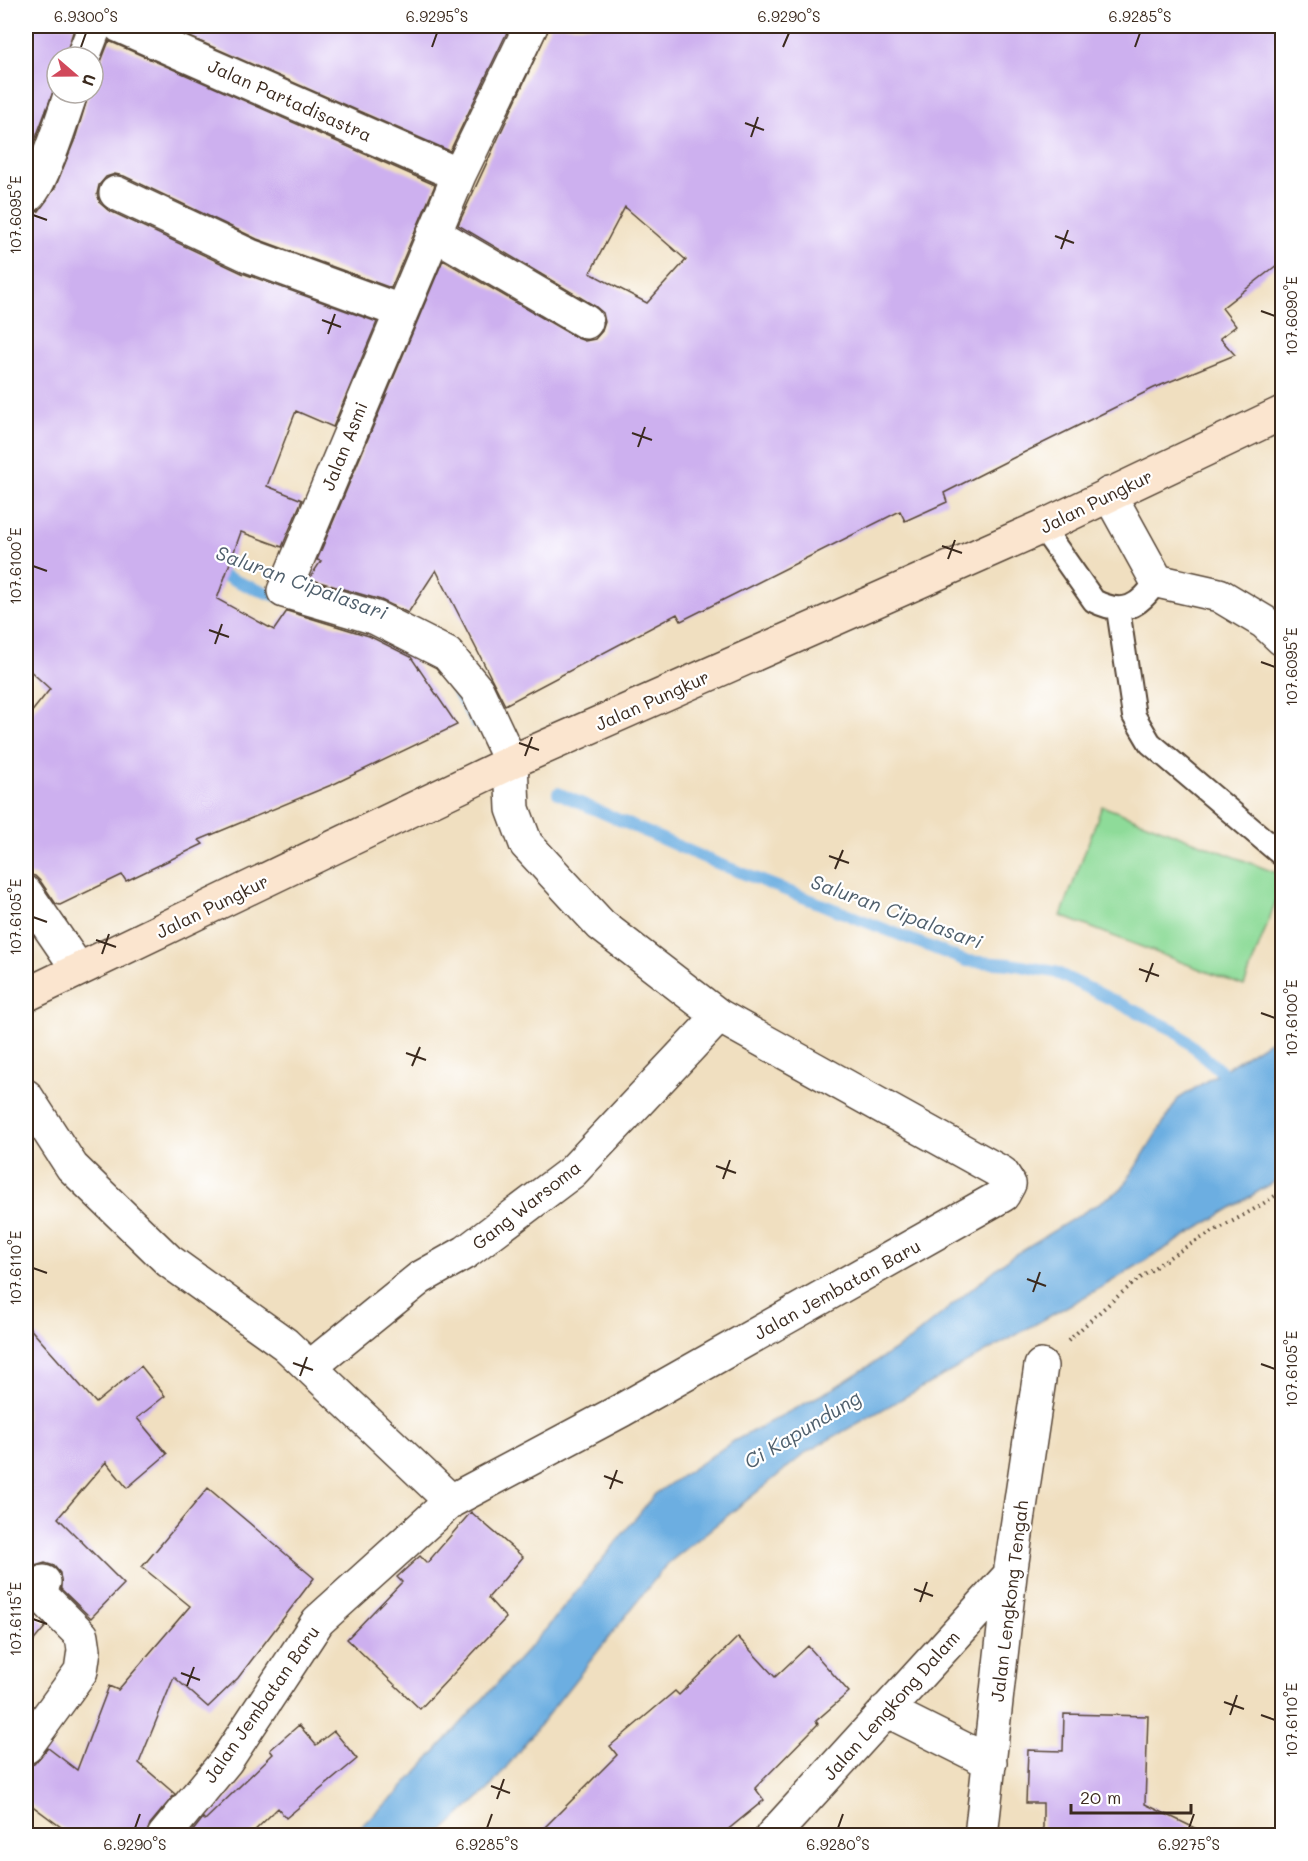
<svg xmlns="http://www.w3.org/2000/svg" width="1308" height="1861" viewBox="0 0 1308 1861" font-family="Mali,sans-serif">
  <style>
    .green { fill: #8edb99; stroke: #64825c; stroke-width: 1.5 }
    .water { fill: #6caee1; stroke: #546c80; stroke-width: 1.5 }
    .lines { fill: none; stroke-linecap: round; stroke-linejoin: round }
    .stream { stroke: #6caee1; stroke-width: 12 }
    .building { fill: #cdb0ef; fill-rule: evenodd }
    .lane-casing { stroke: #564536; stroke-width: 26 }
    .street-casing { stroke: #564536; stroke-width: 36 }
    .secondary-casing { stroke: #564536; stroke-width: 36 }
    .path { stroke: #564536; stroke-width: 4; stroke-dasharray: 1.5 4.5; stroke-linecap: butt }
    .lane { stroke: #fff; stroke-width: 22 }
    .street { stroke: #fff; stroke-width: 33 }
    .secondary { stroke: #fbe5cf; stroke-width: 33 }
    .ticks { fill: none; stroke: #3b2a1e; stroke-width: 2 }
    .labels { text-anchor: middle; dominant-baseline: central; stroke-width: 4.5; stroke-linejoin: round; paint-order: stroke }
    .street-label { font-size: 18px; fill: #3b2a1e; stroke: #fff }
    .water-label { font-size: 20px; font-style: italic; fill: #4f5f6c; stroke: #fff }
    .neatline { fill: none; stroke: #3b2a1e; stroke-width: 2 }
    .ticks-label { font-size: 15px; text-anchor: middle; fill: #3b2a1e }
  </style>
  <rect width="100%" height="100%" fill="#fff"/>
  <filter id="ink" filterUnits="userSpaceOnUse"><feTurbulence type="fractalNoise" baseFrequency=".0167" numOctaves="2"/><feDisplacementMap in="SourceGraphic" scale="12" xChannelSelector="R" yChannelSelector="G"/><feConvolveMatrix kernelMatrix="1 2 1 2 8 2 1 2 1" color-interpolation-filters="sRGB"/></filter>
  <filter id="wash" filterUnits="userSpaceOnUse"><feTurbulence type="fractalNoise" baseFrequency=".008" numOctaves="4" result="noise"/><feDisplacementMap in="SourceGraphic" scale="24" xChannelSelector="R" yChannelSelector="G"/><feGaussianBlur stdDeviation="1.35" result="paint"/><feColorMatrix in="noise" values="0 0 0 0 0 0 0 0 0 0 0 0 0 0 0 0 0 1.4 0 .05"/><feComposite in="paint" operator="in"/></filter>
  <g filter="url(#wash)">
    <rect width="100%" height="100%" fill="#f0dfc0"/>
    <path class="green" d="M1102,806L1282,875V885L1244,986L1061,916Z"/>
    <path class="water" d="M1282,1039V1177L1102,1287L808,1451L666,1565L489,1789L438,1835H351L397,1794L547,1628L655,1494L734,1441L834,1388L909,1341L1009,1258L1122,1189L1178,1099L1269,1041Z"/>
    <g class="lines">
      <path class="stream" d="M210,570L255,589L283,598
        M451,681L476,723
        M558,793L714,862L966,961L1010,964L1055,972L1174,1030L1233,1082"/>
    </g>
    <g id="blocks">
      <path class="building" d="M26,26H75L65,57H57V81L26,164Z
        M165,26H510L450,151Z
        M550,26H1282V261L1222,308L1236,326L1220,338L1235,355L1154,388L1023,453L944,493L947,502L905,521L900,511L681,621L677,614L505,705L436,570L408,613L381,600L309,579L321,561L317,560L443,260L577,338L585,341L595,339L602,331L605,322L603,313L595,306L458,225ZM625,207L686,260L647,303L590,273Z
        M109,41L435,185L391,288L257,239L124,176L115,174L106,177L99,185L97,194L100,203L108,210L242,273L377,322L333,427L296,411L267,486L302,500L282,547L241,532L217,599L274,630L287,611L369,636L411,657L457,725L336,783L199,840L203,844L126,881L122,875L60,905L56,904L41,882L35,876L26,874V719L50,689L26,667V215L39,211L55,188L75,139L89,93H93V72L100,64Z
        M26,1324L96,1403L141,1366L165,1396L137,1418L167,1454L127,1488L106,1462L58,1518L124,1584L91,1618L61,1589L60,1573L54,1566L45,1563L35,1566L26,1577Z
        M208,1488L314,1578L238,1678L208,1707L174,1677L139,1763L175,1794L150,1824L146,1836H73L26,1801V1766L34,1764L48,1748L77,1770L109,1686L118,1690L190,1606L142,1567Z
        M471,1512L523,1557L488,1598L506,1618L420,1709L347,1639L402,1582L397,1577L420,1556L427,1563Z
        M26,1604L46,1626L26,1650Z
        M738,1637L775,1677L808,1646L849,1692L816,1721L818,1724L755,1788L764,1800L720,1836H536L617,1755L610,1746L675,1691L679,1695Z
        M1064,1714L1148,1716L1145,1804L1211,1836H1043V1803H1026L1028,1750L1063,1751Z
        M299,1725L316,1745L334,1731L357,1759L286,1818L278,1808L249,1836H189L203,1818L205,1820L273,1754L270,1750Z"/>
    </g>
  </g>
  <g filter="url(#ink)">
    <use href="#blocks" fill-opacity="0" stroke="#564536" stroke-width="1.5"/>
    <g class="lines">
      <g class="lane-casing">
        <path id="lane" d="M1042,527L1094,601C1124,616 1139,607 1157,581
          M1118,609L1134,716L1150,743L1282,855"/>
      </g>
      <g class="street-casing">
        <path id="street" d="M120,26L459,175
          M83,57L95,26
          M116,193L250,256L400,311
          M26,197C41,190 64,112 71,93
          M434,233L586,322
          M1109,494L1157,581L1219,595L1264,622L1282,639
          M26,893L78,969
          M26,1096L72,1167L169,1261L285,1344L451,1501
          M310,1367L420,1278L466,1252L572,1172L719,1016
          M886,1710L990,1762
          M26,1747L81,1671L84,1650L82,1636L41,1595L40,1589L44,1582
          M164,1836L226,1761L318,1621L451,1501L622,1410L1003,1195L1009,1184L1002,1173L719,1016L601,925L526,844L513,809L511,762L477,690L447,654L376,618L284,591L459,175L531,26
          M772,1836L1010,1575
          M981,1836L1010,1575L1041,1366"/>
      </g>
      <g class="secondary-casing">
        <path id="secondary" d="M26,995L511,762L1042,527L1282,413"/>
      </g>
      <path class="path" d="M1068,1341C1099,1312 1131,1283 1167,1259C1204,1234 1246,1217 1282,1191"/>
      <use href="#lane" class="lane"/>
      <use href="#street" class="street"/>
      <use href="#secondary" class="secondary"/>
    </g>
  </g>
  <path class="ticks" d="M81,47L86,33M432,47L437,33M783,47L789,33M1135,47L1140,33M745,123L764,130M751,137L758,117M33,215L47,220M1055,236L1074,243M1061,249L1068,230M1261,311L1275,316M322,320L341,327M328,334L335,314M632,433L652,440M638,447L645,427M942,546L962,553M948,559L955,540M33,566L47,571M209,630L229,637M215,644L222,624M1261,662L1275,667M519,743L539,750M525,756L532,737M829,856L849,863M835,869L843,850M33,917L47,922M96,940L116,947M102,954L109,934M1139,969L1159,976M1146,982L1153,963M1261,1013L1275,1018M406,1053L426,1060M412,1066L420,1047M716,1166L736,1173M723,1179L730,1160M33,1268L47,1273M1027,1279L1046,1286M1033,1292L1040,1272M293,1363L313,1370M1261,1364L1275,1369M300,1376L307,1357M604,1476L623,1483M610,1489L617,1470M914,1589L933,1596M920,1602L927,1582M33,1619L47,1624M181,1673L200,1680M187,1686L194,1667M1224,1702L1244,1709M1230,1715L1237,1695M1261,1715L1275,1720M491,1786L510,1793M497,1799L504,1779M135,1828L140,1814M487,1828L492,1814M838,1828L843,1814M1189,1828L1194,1814"/>
  <g class="labels">
    <g class="street-label">
      <text transform="translate(290 100) rotate(24)">Jalan Partadisastra</text>
      <text transform="translate(344 446) rotate(-68)">Jalan Asmi</text>
      <text transform="translate(1096 501) rotate(-26)">Jalan Pungkur</text>
      <text transform="translate(652 700) rotate(-24)">Jalan Pungkur</text>
      <text transform="translate(212 906) rotate(-26)">Jalan Pungkur</text>
      <text transform="translate(526 1205) rotate(-38)">Gang Warsoma</text>
      <text transform="translate(837 1289) rotate(-29)">Jalan Jembatan Baru</text>
      <text transform="translate(1009 1601) rotate(-83)">Jalan Lengkong Tengah</text>
      <text transform="translate(261 1704) rotate(-55)">Jalan Jembatan Baru</text>
      <text transform="translate(891 1705) rotate(-48)">Jalan Lengkong Dalam</text>
    </g>
    <g class="water-label">
      <text transform="translate(302 582) rotate(20)">Saluran Cipalasari</text>
      <text transform="translate(897 911) rotate(20)">Saluran Cipalasari</text>
      <text transform="translate(802 1429) rotate(-31)">Ci Kapundung</text>
    </g>
  </g>
  <rect width="1308" height="1861" fill="none" stroke="#fff" stroke-width="66"/>
  <g transform="translate(75 75) rotate(110)"><circle r="28" fill="#ffffff" stroke="#b1aaa5" stroke-width="1.5"/>
  <path d="M0-4.5L10 22L0 15L-10 22Z" fill="#d1495b"/>
  <text y="-9" font-size="16" font-weight="bold" text-anchor="middle" fill="#3b2a1e">U</text>
  </g>
  <path d="M1071 1804v9h120v-9" fill="none" stroke="#3b2a1e" stroke-width="3"/>
  <text x="1080" y="1804" font-size="18" fill="#3b2a1e" stroke="#ffffff" stroke-width="4.5" paint-order="stroke">20 m</text>
  <rect x="33" y="33" width="1242" height="1795" class="neatline"/>
  <g class="ticks-label">
    <text x="86" y="22">6.9300°S</text>
    <text x="437" y="22">6.9295°S</text>
    <text x="789" y="22">6.9290°S</text>
    <text x="1140" y="22">6.9285°S</text>
    <text transform="translate(16 215) rotate(-90)" y="5">107.6095°E</text>
    <text transform="translate(1292 316) rotate(-90)" y="5">107.6090°E</text>
    <text transform="translate(16 566) rotate(-90)" y="5">107.6100°E</text>
    <text transform="translate(1292 667) rotate(-90)" y="5">107.6095°E</text>
    <text transform="translate(16 917) rotate(-90)" y="5">107.6105°E</text>
    <text transform="translate(1292 1018) rotate(-90)" y="5">107.6100°E</text>
    <text transform="translate(16 1268) rotate(-90)" y="5">107.6110°E</text>
    <text transform="translate(1292 1369) rotate(-90)" y="5">107.6105°E</text>
    <text transform="translate(16 1619) rotate(-90)" y="5">107.6115°E</text>
    <text transform="translate(1292 1720) rotate(-90)" y="5">107.6110°E</text>
    <text x="135" y="1850">6.9290°S</text>
    <text x="487" y="1850">6.9285°S</text>
    <text x="838" y="1850">6.9280°S</text>
    <text x="1189" y="1850">6.9275°S</text>
  </g>
</svg>
